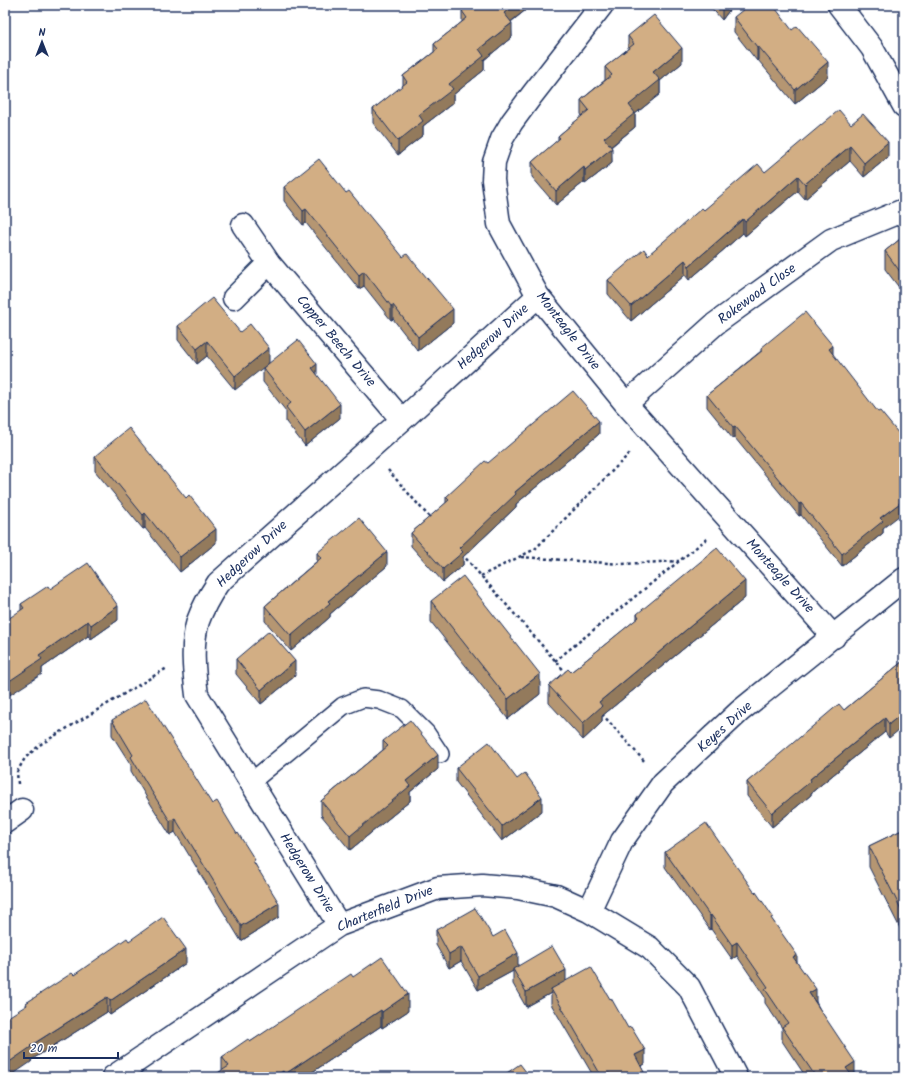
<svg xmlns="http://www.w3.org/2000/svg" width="909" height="1082" viewBox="0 0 909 1082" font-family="Kalam,sans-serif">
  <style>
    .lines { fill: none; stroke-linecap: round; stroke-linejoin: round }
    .lane-casing { stroke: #1b2f5e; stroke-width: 20 }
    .street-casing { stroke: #1b2f5e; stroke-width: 25 }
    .path { stroke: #1b2f5e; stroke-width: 2.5; stroke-dasharray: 3 3; stroke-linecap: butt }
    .lane { stroke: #fff; stroke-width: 17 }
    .street { stroke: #fff; stroke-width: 22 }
    .wall { fill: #b59672; stroke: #1b2f5e }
    .shaded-wall { fill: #937a5c; stroke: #1b2f5e }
    .building { fill: #d2ae84; stroke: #1b2f5e }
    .labels { text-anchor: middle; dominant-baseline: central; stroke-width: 3; stroke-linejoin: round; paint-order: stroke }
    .street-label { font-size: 14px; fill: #1b2f5e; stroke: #fff }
  </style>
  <rect width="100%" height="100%" fill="#fff"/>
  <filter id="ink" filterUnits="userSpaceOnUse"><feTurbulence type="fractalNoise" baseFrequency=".025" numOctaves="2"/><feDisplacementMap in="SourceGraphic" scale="8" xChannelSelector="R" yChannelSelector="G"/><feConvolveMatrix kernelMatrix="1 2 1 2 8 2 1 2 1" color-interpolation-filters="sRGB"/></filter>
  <g filter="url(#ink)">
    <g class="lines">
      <g class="lane-casing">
        <path id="lane" d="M251,782L343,706L363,698L379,700L402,709L426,733L440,754"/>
      </g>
      <g class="street-casing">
        <path id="street" d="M602,5L532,95L512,122L502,139L494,162L493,180L499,224L538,296L626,404L834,637
          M839,5L872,48L904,106
          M243,225L269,263L402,420
          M234,298L269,263
          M626,404L715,324L831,240L904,210
          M5,822L22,810
          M589,911L622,841L663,783L740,711L904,579
          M339,925L197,695C194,672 191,644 198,621C203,607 210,595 218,583L402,420L538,296
          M113,1077L339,925L438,888L482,885L518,888L556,896L589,911L650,948L689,987L736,1077"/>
      </g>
      <path class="path" d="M388,470L431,519
        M462,554L567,674
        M521,557L622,564L679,561
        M481,576L535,549L631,452
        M555,661L709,537
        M602,714L645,762
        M18,784L17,772L25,758L41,744L167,668"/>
      <use href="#lane" class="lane"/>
      <use href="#street" class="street"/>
    </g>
    <path class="wall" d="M470,5H532L511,22L512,37L484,60V70L453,95V103L423,126V135L398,155L373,123V109L403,86V76L434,52V44L462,22V11Z
      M709,5H733L722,20Z
      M734,17L828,77L795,104L758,60L757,61L734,32Z
      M628,36L682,63L660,81V94L635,114V127L611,147L612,163L585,184L584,182L556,205L532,177V162L558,140V136L582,116L581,114V100L605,80V67L628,49Z
      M851,124L888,157L864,177L850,161L805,199L798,191L745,236L743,233L689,280L685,275L631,321L608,294V280L648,255L704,210L765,172Z
      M284,187L346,193L453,323L418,351L393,319L391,320L364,286L359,289L306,223L303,225L284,201Z
      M904,236V294L885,269V251Z
      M178,326L240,332L235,390L207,356L197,364L178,340Z
      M761,348L833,354L883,528V533L842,566L801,515L799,516L735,438L733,439L707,407V395L761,351Z
      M263,368L317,375L340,418L305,446L286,422V411L263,382Z
      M599,434L516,504V507L463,557V565L443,582L411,546V533L446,503V497L488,463Z
      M95,456L216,543L180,572L145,528L143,529L95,471Z
      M317,553L387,566L330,614V617L291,651L265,621V606L317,561Z
      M50,589L118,620L91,639L88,636L42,668V674L21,610V604Z
      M745,598L602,716V722L583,740L549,703V686L571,672L637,619V614Z
      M431,601L540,694L508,719L431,622Z
      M236,659L295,676L261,704L236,674Z
      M903,661L889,738L885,732L811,793V795L772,827L747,796V782L844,710Z
      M112,720L212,804L255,864L279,917L241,941L175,832L170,835L147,798L131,771V765L112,735Z
      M383,741L438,769L410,792V801L350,850L321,815V801L383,750Z
      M456,768L542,811L502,841L456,782Z
      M904,829V936L869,867V846Z
      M665,852L773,921L797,962L816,1002L855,1076L854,1077H806L782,1041V1028L765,1003V997L737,956L732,959L711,929L710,930L665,867Z
      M436,930L493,937L518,966L566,981L645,1064L641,1066L645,1077H594L551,1004V993L526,1007L513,984V971L478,990L461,961L449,968L436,945Z
      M129,941L186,963L110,1015L107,1012L31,1060V1062L26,1003L74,975Z
      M353,977L408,1011L382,1028L381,1026L305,1077H212L222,1070V1057L250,1042Z"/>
    <path class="shaded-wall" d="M514,5H532L504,27V13Z
      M723,5H733L722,20V6Z
      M512,23V37L484,60V70L453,95V103L423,126V135L398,155V141L419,115L449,84L479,49Z
      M758,46V60L757,61V47Z
      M682,48V63L660,81V94L635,114V127L604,152V138L629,105L653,72Z
      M828,62V77L795,104V90Z
      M888,142V157L864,177V163Z
      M850,146V161L805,199V184Z
      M612,148V163L585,184V170Z
      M584,167V182L556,205V191Z
      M798,176V191L745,236V222Z
      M306,209V223L303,225V211Z
      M743,219V233L689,280V266Z
      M685,260V275L631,321V306Z
      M364,271V286L359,289V275Z
      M393,305V319L391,320V306Z
      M453,309V323L418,351V337Z
      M207,341V356L197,364V349Z
      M833,346V358L829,349Z
      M269,348V363L235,390V376Z
      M317,364V378L312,368Z
      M340,404V418L305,446V432Z
      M599,421V434L516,504V507L463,557V565L443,582V569L459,548L515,492Z
      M735,426V438L733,439V427Z
      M904,500V512L883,528V533L842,566V554L880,518Z
      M801,503V515L799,516V504Z
      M145,513V528L143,529V515Z
      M216,529V543L180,572V557Z
      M387,552V566L330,614V617L291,651V636L328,601Z
      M745,581V598L602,716V722L583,740V723L599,702Z
      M118,606V620L91,639V625Z
      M88,621V636L42,668V674L5,698V684L39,655Z
      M295,661V676L261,704V690Z
      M540,674V694L508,719V699Z
      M904,712V726L889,738V724Z
      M885,718V732L811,793V795L772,827V813L810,779Z
      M438,755V769L410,792V801L350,850V836L406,781Z
      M542,797V811L502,841V826Z
      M175,818V832L170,835V821Z
      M279,903V917L241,941V926Z
      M711,915V929L710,930V916Z
      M737,942V956L732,959V945Z
      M461,947V961L449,968V954Z
      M186,949V963L110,1015V1001Z
      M518,953V968L513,969V971L478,990V976Z
      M797,955V969L793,957Z
      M566,970V984L551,989V993L526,1007V992Z
      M816,989V1003L809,993Z
      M408,994V1011L382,1028V1012Z
      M107,997V1012L31,1060V1062L9,1077H5V1065L30,1046Z
      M381,1010V1026L305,1077H285V1074Z
      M645,1050V1064L635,1070V1055Z
      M855,1062V1076L854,1077H846V1068Z
      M283,1071V1077H274Z
      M609,1073V1077H603Z
      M645,1074V1077H640Z"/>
    <path class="building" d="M470,5H514L504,13L512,23L479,49L484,56L449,84L453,89L419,115L423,121L398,141L373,109L407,82L403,76L438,49L434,44L467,18L462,11Z
      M749,5H773L792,30L797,26L828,62L795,90L758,46L757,47L734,17Z
      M654,15L682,48L653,72L660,80L629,105L635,113L604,138L612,148L585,170L584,167L556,191L532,162L560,138L558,136L589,110L581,100L612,75L605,67L634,44L628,36Z
      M839,110L851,124L863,114L888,142L864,163L850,146L805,184L798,176L745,222L743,219L689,266L685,260L631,306L608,280L644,249L648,255L702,208L704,210L758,164L765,172Z
      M319,159L346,193L349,191L403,257L407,254L453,309L418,337L393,305L391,306L364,271L359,275L306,209L303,211L284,187Z
      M904,236V277L885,251Z
      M212,298L240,332L250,324L269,348L235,376L207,341L197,349L178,326Z
      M805,312L833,346L829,349L878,412L880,411L904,440V500L880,518L883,521L842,554L801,503L799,504L735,426L733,427L707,395L763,350L761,348Z
      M298,340L317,364L312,368L340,404L305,432L286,407L291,403L263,368Z
      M573,391L599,421L515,492L516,494L459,548L463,552L443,569L411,533L449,500L446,497L485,461L488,463Z
      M129,428L186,498L189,495L216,529L180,557L145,513L143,515L95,456Z
      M359,518L387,552L328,601L330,603L291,636L265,606L321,558L317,553Z
      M717,548L745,581L599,702L602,706L583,723L549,686L568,669L571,672L639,617L637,614Z
      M88,563L118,606L91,625L88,621L39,655L42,659L5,684V621L24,608L21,604L48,586L50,589Z
      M463,576L540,674L508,699L431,601Z
      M269,631L295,661L261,690L236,659Z
      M903,661L904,663V712L889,724L885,718L810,779L811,781L772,813L747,782L839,704L844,710Z
      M146,699L212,804L217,801L237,834L238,833L255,860L253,861L279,903L241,926L175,818L170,821L147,784L131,757L133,755L112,720Z
      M410,720L438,755L406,781L410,786L350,836L321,801L388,746L383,741Z
      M489,742L517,779L525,773L542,797L502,826L456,768Z
      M706,823L755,893L756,892L773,917L771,918L797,955L793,957L816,989L809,993L855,1062L846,1068L853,1077H816L782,1027L788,1023L765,989L768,987L737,942L732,945L711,915L710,916L665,852Z
      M904,829V915L869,846Z
      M475,908L493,937L505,930L518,953L478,976L461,947L449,954L436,930Z
      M163,917L186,949L110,1001L107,997L30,1046L31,1047L5,1065V1019L27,1005L26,1003L72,973L74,975L127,938L129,941Z
      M552,946L566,970L526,992L513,969Z
      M382,957L408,994L382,1012L381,1010L285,1074L283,1071L274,1077H212L229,1066L222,1057L248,1039L250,1042L351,974L353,977Z
      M591,967L610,999L611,998L628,1028L631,1027L645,1050L635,1055L645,1074L640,1077H612L609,1073L602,1077L551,989Z
      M520,1064L530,1077H501Z
      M473,1075L474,1077H469Z"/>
  </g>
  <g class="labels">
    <g class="street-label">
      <text transform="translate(757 294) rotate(-36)">Rokewood Close</text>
      <text transform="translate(568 331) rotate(52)">Monteagle Drive</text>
      <text transform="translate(493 337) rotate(-42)">Hedgerow Drive</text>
      <text transform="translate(336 341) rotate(50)">Copper Beech Drive</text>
      <text transform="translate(252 554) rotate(-43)">Hedgerow Drive</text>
      <text transform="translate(780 576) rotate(48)">Monteagle Drive</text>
      <text transform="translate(725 727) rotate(-42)">Keyes Drive</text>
      <text transform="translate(307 873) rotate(58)">Hedgerow Drive</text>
      <text transform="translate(385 909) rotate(-22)">Charterfield Drive</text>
    </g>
  </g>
  <rect width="909" height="1082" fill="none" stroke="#fff" stroke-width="20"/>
  <rect x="10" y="10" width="889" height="1062" fill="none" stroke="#1b2f5e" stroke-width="1.5" filter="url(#ink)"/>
  <g transform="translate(42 42)" stroke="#ffffff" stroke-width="3" paint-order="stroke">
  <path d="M0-3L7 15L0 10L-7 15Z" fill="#1b2f5e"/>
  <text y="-6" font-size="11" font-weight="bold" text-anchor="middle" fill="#1b2f5e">N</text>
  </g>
  <path d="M24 1052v6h94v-6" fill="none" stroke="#1b2f5e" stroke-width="2"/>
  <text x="30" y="1052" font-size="12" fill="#1b2f5e" stroke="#ffffff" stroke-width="3" paint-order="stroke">20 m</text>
</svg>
